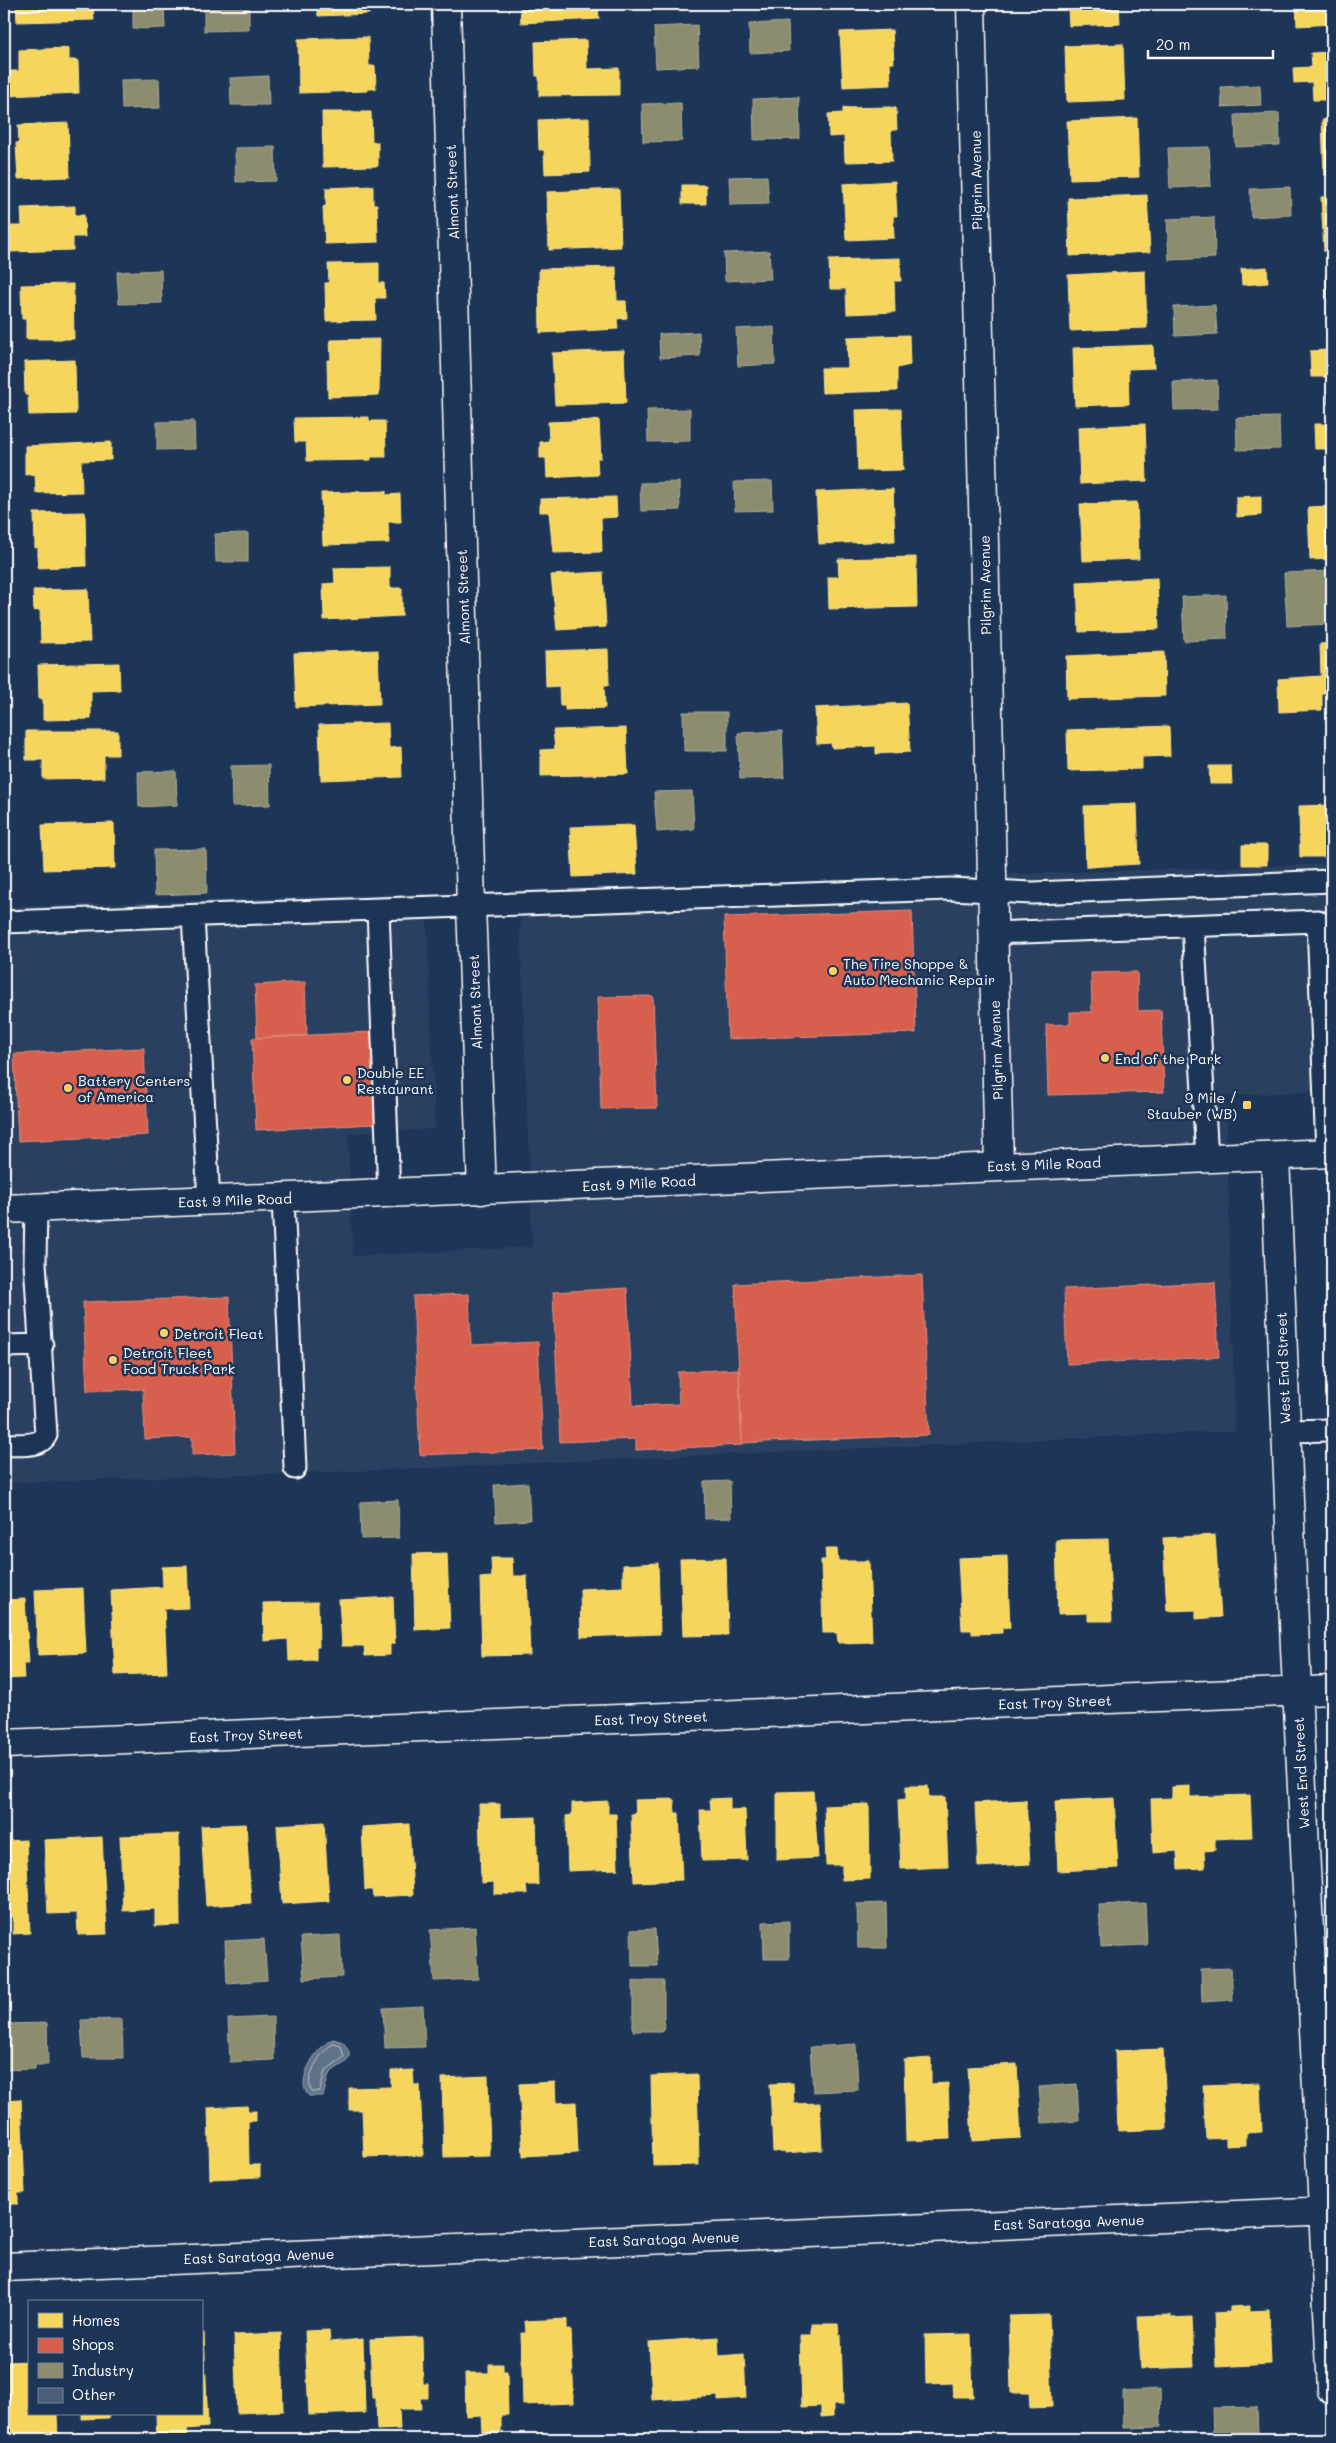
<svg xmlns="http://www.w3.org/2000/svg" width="1336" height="2443" viewBox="0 0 1336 2443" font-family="Mali,sans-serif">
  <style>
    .built { fill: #2a4161 }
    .water { fill: #617289; stroke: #a0aab8 }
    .homes { fill: #f6d55c; stroke: #f9e28d }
    .shops { fill: #d6604d; stroke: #e29082 }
    .industry { fill: #8c8c6e; stroke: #aeae9a }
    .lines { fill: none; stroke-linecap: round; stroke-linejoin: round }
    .shore { stroke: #c0c7d0; stroke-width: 1 }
    .building { fill: #4a5d79; stroke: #fff }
    .lane-casing { stroke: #fff; stroke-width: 25 }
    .street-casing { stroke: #fff; stroke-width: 31 }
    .secondary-casing { stroke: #fff; stroke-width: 31 }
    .lane { stroke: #1d3557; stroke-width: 21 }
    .street { stroke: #1d3557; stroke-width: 28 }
    .secondary { stroke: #1d3557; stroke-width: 28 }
    .poi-dot { fill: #ffd166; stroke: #1d3557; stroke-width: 2 }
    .labels { text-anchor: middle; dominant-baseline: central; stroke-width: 5; stroke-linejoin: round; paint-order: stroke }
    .street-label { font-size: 14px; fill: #fff; stroke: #1d3557 }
    .poi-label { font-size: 14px; fill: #fff; stroke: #1d3557; text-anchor: start }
  </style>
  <rect width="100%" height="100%" fill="#1d3557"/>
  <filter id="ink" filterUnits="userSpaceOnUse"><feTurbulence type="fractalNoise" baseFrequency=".02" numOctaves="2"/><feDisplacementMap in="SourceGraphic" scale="10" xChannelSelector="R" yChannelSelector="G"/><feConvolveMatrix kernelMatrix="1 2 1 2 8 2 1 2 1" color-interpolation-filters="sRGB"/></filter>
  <g filter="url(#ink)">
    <path class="built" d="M1332,864V1090L1226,1096L1235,1431L362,1471L4,1483V1223L8,1147L4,1029V907L426,893L435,1129L348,1133L353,1256L532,1247L519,890Z"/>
    <path class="water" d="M333,2039L343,2042C359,2063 341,2062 329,2074L323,2096H309C294,2081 317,2046 333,2039Z"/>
    <path class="homes" d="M16,4H93L94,20L17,22Z
      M317,4H369V14L318,16Z
      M520,4H598L599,19L521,23Z
      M840,4H889V8L841,10Z
      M1056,4H1119L1120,24L1069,26L1068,8H1056Z
      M1296,4H1332V24L1297,26Z
      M892,30L894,63H890L891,85L843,87L840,32Z
      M368,37L369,66H375L376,89H367V91L299,93L298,39Z
      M586,40L587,69L619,68V95L539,96V76H536L535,42Z
      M1123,44L1125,100L1067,102L1065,46Z
      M69,48V60H78L79,93L6,96L5,71H19V50Z
      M1332,52V100H1313L1312,82L1294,83L1293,68L1312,67L1311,53Z
      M890,107L896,108L897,130H891L892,161L845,162L844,136L829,137L828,114L843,113V108Z
      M322,112H371L372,142H378V166L323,167Z
      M589,118L590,172L545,174L544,150H539L538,120Z
      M1137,118L1139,177L1070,179L1067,121Z
      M1332,119V175H1324L1322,120Z
      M68,123L70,177L18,179L16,143H19L18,125Z
      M895,181L897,216H893L894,238L846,240L843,184Z
      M682,185H706V204H682Z
      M373,186V204H377L378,242L325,244L323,207L326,206V188Z
      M619,189L621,247L549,250L547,192Z
      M1147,195L1150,252L1070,256L1068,198Z
      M1332,196V252H1324L1321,197Z
      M75,206V215H84L85,237H73V250L10,252L9,226H22L21,208Z
      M900,258L901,281H894L895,312L847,314L846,289H830L829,260Z
      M379,263V283H384L385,298H375L376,320L326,321L325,283H329L328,264Z
      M616,267L617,301H626L627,318L617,319L618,329L540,333L539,269Z
      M1267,267L1268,283L1242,285L1241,269Z
      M1145,271L1147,328L1070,331L1068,275Z
      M1332,273V327L1328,328L1326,274Z
      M73,284L74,339H26V319H22L21,285Z
      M909,335L910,365L897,368V391L822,393L821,368H848L847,337Z
      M380,339L379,395L328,397L327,360H331L330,340Z
      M1153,345L1154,368L1128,369L1129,404L1075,406L1073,348Z
      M624,350L626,403L555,405L552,353Z
      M1326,350H1332V404H1328L1327,377H1311L1310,351Z
      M75,360L76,414L29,415L28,395H25L24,362Z
      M901,409L903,470L858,471L856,410Z
      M369,417V421H385L386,457H371V460L307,461L306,442H295L294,418Z
      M599,420L601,458H597L598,475L547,478L546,458H540V442L549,441L548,422Z
      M1145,424L1147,481L1080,484L1078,427Z
      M1314,424H1332V449H1315Z
      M111,442V460L81,461L82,492L36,493L35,474L25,475V446Z
      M893,489L895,541L819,544L816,492Z
      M386,491V495L400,494L401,522H388L389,543L323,545L321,493Z
      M1261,496V515L1237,517L1236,497Z
      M616,497L617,517L601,518L602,552L553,553L549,512H540V499Z
      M1137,502L1139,559L1083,561L1080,504Z
      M1332,506V559L1310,560L1308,507Z
      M85,512L86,566L38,568V547L35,548L34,513Z
      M916,557L917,607L829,609L828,577H839L838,559Z
      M390,567V588H402V616L324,620L323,584L335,583L334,568Z
      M603,572L606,627L557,630L551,575Z
      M1157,578L1159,629L1079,632L1077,582Z
      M88,589L90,642L41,643L40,610L34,611L33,590Z
      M1332,643V693H1322V710L1279,712L1278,679L1321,676L1320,644Z
      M608,649L609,685H604L605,708L565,710V706H560L559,686L546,687L545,651Z
      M378,650L380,704L296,707L294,653Z
      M1164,652L1165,696L1067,699L1066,656Z
      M119,663L120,690L91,691V719L43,720V699H39L38,665Z
      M907,703L910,752L876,754V746L832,748L831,743L817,744L815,708Z
      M388,723L389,748L401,747L402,777L321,780L319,725Z
      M1169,726L1170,756L1142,757V769L1068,771L1067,730Z
      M626,728L628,774L541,776V750L555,749L553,730Z
      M26,731H118V755H104V778L43,779V760H26Z
      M1209,766H1231L1232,784H1210Z
      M1137,804L1139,864L1086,867L1084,806Z
      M1332,805V857H1300L1299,806Z
      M114,823L115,868L44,870L42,825Z
      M634,825L637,874L573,877L570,827Z
      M1242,845H1267V865H1242Z
      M1215,1535L1221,1617L1196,1619V1610L1167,1611L1163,1538Z
      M1108,1539L1112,1621H1088V1613L1058,1614L1056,1540Z
      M825,1549H837L838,1561H869L872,1642L838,1643L837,1633H823L821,1560H826Z
      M447,1553L450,1628L415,1630L413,1554Z
      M1007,1556L1010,1628H1002V1633L972,1634V1630H962L958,1558Z
      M491,1558H512L513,1576H527L530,1655L482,1656L480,1578L492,1577Z
      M726,1558L728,1635L683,1636L680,1559Z
      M658,1563L660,1634L581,1637L580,1589L623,1587V1565Z
      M187,1566L189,1608L164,1609L167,1673L115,1675L111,1590L163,1587L162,1567Z
      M83,1588L86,1653L38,1655L35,1590Z
      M393,1597L395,1644H390V1655L365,1656L364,1646H342L339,1600Z
      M25,1599L29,1664H23L24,1678L4,1679V1600Z
      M318,1602L319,1647H316V1660L289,1661L288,1639L264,1641L263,1603Z
      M906,1786H928L929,1797H945L948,1867L901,1869L898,1800L906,1799Z
      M1190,1786V1797L1250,1795L1252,1837L1215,1839V1850L1204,1851L1205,1868L1178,1869L1177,1851L1153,1853L1151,1799L1172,1798V1787Z
      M813,1791L818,1858L777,1860V1792Z
      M730,1798V1810L745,1809L747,1860L702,1861L700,1810H711L710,1799Z
      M1114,1798L1118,1868L1058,1871L1055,1801Z
      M674,1799L675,1813H679L682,1880L634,1882L631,1814H636L635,1800Z
      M1026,1800L1030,1864L978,1867L975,1803Z
      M608,1801V1814H616L618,1869L568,1871L566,1816L572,1815V1803Z
      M479,1804H500V1818L536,1817L538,1885H526L527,1894H494V1882L481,1883Z
      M869,1804L870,1879L842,1880V1865H826L824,1806Z
      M324,1822L329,1901L282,1904L277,1825Z
      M246,1824L251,1903L206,1906L201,1826Z
      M409,1824L413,1895L373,1897L372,1890H365L362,1827Z
      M179,1834L180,1925L155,1926V1909L123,1911L120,1836Z
      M102,1837L107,1934L78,1935L77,1913L48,1914L44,1840Z
      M26,1840L30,1933L13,1934V1916H4V1841Z
      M1163,2049L1167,2129L1118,2131L1115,2051Z
      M931,2058V2084L948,2083L950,2139L906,2141L904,2060Z
      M1017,2064L1021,2138L972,2141L968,2067Z
      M413,2070L414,2085H420L423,2155L364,2157L362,2110H349V2088L391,2087V2071Z
      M697,2074L699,2165L653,2166L651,2076Z
      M488,2076L490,2156L444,2157L442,2078Z
      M555,2082L556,2103L576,2102L578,2153L523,2156L519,2084Z
      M793,2083L794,2104L820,2103L822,2150L785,2153V2151L773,2152L770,2084Z
      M1260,2083L1262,2132L1246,2133V2145L1226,2146V2138L1206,2139L1203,2085Z
      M21,2099L25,2193H18V2204H4V2100Z
      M247,2106L248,2111H256V2121H248L249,2165H260V2177L210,2179L208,2108Z
      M1250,2306V2311L1269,2310L1271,2364L1216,2367L1214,2313L1230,2312V2307Z
      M1049,2315L1052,2407L1030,2408L1029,2393H1011L1009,2316Z
      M1171,2315V2318L1192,2317L1194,2367L1141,2369L1138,2316Z
      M567,2319V2330H571L574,2403L523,2405L521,2333H526L525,2321Z
      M812,2324H838L839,2335H841L843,2405H833V2416L821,2417V2406L802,2407L800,2335H812Z
      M329,2330L330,2342L363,2339L365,2413L309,2415L305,2331Z
      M201,2333H204L208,2427L187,2429L188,2439H157L156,2414H201Z
      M281,2333L283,2411L237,2413L234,2335Z
      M971,2334L973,2397H953L952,2383L926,2384L925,2335Z
      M422,2337L423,2384H428V2398H420L421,2409H399L400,2429L377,2430L376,2398H372L370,2339Z
      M718,2337L719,2356L744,2354L746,2398L718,2400V2396L652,2400L649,2342Z
      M29,2361V2414H57L58,2439H10L7,2362Z
      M489,2364H503V2372H507L508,2415H501V2433H482L481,2415L466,2416L465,2373H489Z
      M82,2414H109V2418L82,2419Z"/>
    <path class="shops" d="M912,911L916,1033L728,1039L724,917Z
      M1137,972L1138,1011L1161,1010L1164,1092L1048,1095L1046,1025L1070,1024V1012H1092L1091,973Z
      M305,982L307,1036L257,1038L255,985Z
      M653,996L657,1108L601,1109L598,997Z
      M371,1032L375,1124L256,1130L252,1038Z
      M144,1048L148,1135L18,1141L14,1054Z
      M922,1275L929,1435L742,1443L735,1284Z
      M1215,1282L1219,1357L1067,1364L1064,1289Z
      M627,1288L633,1406L679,1404L678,1372L739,1369L742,1445L636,1450V1439L560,1442L553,1292Z
      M469,1294L471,1345L538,1342L543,1450L420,1455L413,1296Z
      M229,1297L235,1453L192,1455V1437L145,1439L143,1389L87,1391L83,1302Z"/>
    <path class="industry" d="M204,4H249V30L204,31Z
      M164,6L165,28L133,29V7Z
      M788,22L789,51L750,53L749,24Z
      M697,25L699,66L656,68L654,27Z
      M268,76L269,105H231L230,78Z
      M159,79L160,108L122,109L121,80Z
      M1260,85L1261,105L1222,107L1221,87Z
      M799,97L800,139L754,140L753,99Z
      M681,103L682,141L643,142L642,104Z
      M1279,113L1280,145L1236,147L1235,115Z
      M275,147L276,181L236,182L235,148Z
      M1209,147L1211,186L1170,188L1168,148Z
      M767,176L769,204L730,205L729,177Z
      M1290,187L1291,215L1251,217L1250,189Z
      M1214,217L1215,258L1169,260L1167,219Z
      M769,251L771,279L725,281L724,253Z
      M161,270L162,303L119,304L117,272Z
      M1215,305L1217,334L1175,336L1174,307Z
      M774,327L775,364L738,366L736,329Z
      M699,332L700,356L660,358L659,334Z
      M1217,380L1218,409L1174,410L1173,382Z
      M690,409V441L648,442L647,410Z
      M1279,417L1280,449L1237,450L1236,418Z
      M194,421L195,449L157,450V422Z
      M772,481L773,510L735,511L734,482Z
      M679,482L680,510L641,511L640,483Z
      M248,533V562H216L215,534Z
      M1332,571V624L1287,626L1284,573Z
      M1226,595L1227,639L1184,641L1182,597Z
      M683,712H727V751H684Z
      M782,731L784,778L740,779L738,733Z
      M269,765L270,805L232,806L231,766Z
      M176,771L177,805L139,807L138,772Z
      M692,791L694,829L657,832L654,792Z
      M206,849L207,893L155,895L154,850Z
      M730,1481L731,1518L705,1519L704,1482Z
      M528,1483L530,1520L496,1522L494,1485Z
      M398,1500L399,1538L361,1539L360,1502Z
      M886,1903L887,1948H858L857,1904Z
      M1145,1903L1147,1945L1101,1947L1099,1905Z
      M789,1921V1959H764L763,1922Z
      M475,1927L478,1979L434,1981L430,1930Z
      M655,1929L657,1966H632L631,1930Z
      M340,1935L342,1977L304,1979L301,1937Z
      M264,1939L267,1980L227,1983L225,1941Z
      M1231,1968L1233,2000L1202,2002L1201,1969Z
      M633,1981H664V2031H633Z
      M423,2006L425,2047L385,2048L383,2008Z
      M273,2017L274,2060L230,2062L228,2019Z
      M122,2019L123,2058H83L81,2020Z
      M47,2023L48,2065H35V2069L5,2070L4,2024Z
      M856,2044L858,2090L813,2092L810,2047Z
      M1077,2084L1079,2121L1042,2123L1039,2087Z
      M1160,2389L1161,2427L1124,2428L1123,2391Z
      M1257,2407L1258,2434L1213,2436L1212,2408Z"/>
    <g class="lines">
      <path class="shore" d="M333,2044L341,2046L344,2057L325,2071L320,2091L312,2092C303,2079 321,2050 333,2044Z"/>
    </g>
    <path class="building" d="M1332,1254V1319L1330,1255Z"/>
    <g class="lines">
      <g class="lane-casing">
        <path id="lane" d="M378,910L389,1194
          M193,916L209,1201
          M4,922L950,889L1033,893L1332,881
          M1193,926L1207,1158
          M993,933L1318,921L1327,1153
          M283,1198L295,1468
          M4,1346L42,1345
          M1286,1431L1332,1430
          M4,1445C17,1444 40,1448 46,1435L35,1262L36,1208"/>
      </g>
      <g class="street-casing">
        <path id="street" d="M446,4L471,906L482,1190
          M971,4L999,1166
          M1275,1156L1295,1648L1332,2390
          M4,1744L1332,1690
          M4,2267L1332,2211"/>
      </g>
      <g class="secondary-casing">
        <path id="secondary" d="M4,1209L1332,1153"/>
      </g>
      <use href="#lane" class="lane"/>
      <use href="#street" class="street"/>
      <use href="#secondary" class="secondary"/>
    </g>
  </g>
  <g class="poi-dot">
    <circle cx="833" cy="971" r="5"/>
    <circle cx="1105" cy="1058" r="5"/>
    <circle cx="347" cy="1080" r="5"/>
    <circle cx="68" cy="1088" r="5"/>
    <rect x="1242" y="1100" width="10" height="10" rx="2.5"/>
    <circle cx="164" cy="1333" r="5"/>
    <circle cx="113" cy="1360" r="5"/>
  </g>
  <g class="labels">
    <g class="street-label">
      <text transform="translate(976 180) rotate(-91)">Pilgrim Avenue</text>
      <text transform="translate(452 192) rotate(-92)">Almont Street</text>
      <text transform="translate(985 585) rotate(-91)">Pilgrim Avenue</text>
      <text transform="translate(463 597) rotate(-92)">Almont Street</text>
      <text transform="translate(475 1002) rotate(-92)">Almont Street</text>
      <text transform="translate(996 1050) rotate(-92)">Pilgrim Avenue</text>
      <text transform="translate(1044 1164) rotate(-2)">East 9 Mile Road</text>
      <text transform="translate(639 1183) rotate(-3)">East 9 Mile Road</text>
      <text transform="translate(235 1200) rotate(-2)">East 9 Mile Road</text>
      <text transform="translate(1283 1368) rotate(-92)">West End Street</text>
      <text transform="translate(1055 1702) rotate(-2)">East Troy Street</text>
      <text transform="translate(651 1718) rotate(-2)">East Troy Street</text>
      <text transform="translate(246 1735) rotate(-2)">East Troy Street</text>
      <text transform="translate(1301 1773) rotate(-93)">West End Street</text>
      <text transform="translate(1069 2222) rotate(-2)">East Saratoga Avenue</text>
      <text transform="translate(664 2239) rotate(-2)">East Saratoga Avenue</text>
      <text transform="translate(259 2256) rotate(-2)">East Saratoga Avenue</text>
    </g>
    <g class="poi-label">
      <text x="843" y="963">The Tire Shoppe &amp;<tspan x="843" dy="16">Auto Mechanic Repair</tspan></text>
      <text x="1115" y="1058">End of the Park</text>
      <text x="357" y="1072">Double EE<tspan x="357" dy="16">Restaurant</tspan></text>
      <text x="78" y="1080">Battery Centers<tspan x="78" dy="16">of America</tspan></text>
      <text x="1237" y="1097" text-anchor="end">9 Mile /<tspan x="1237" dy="16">Stauber (WB)</tspan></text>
      <text x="174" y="1333">Detroit Fleat</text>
      <text x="123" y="1352">Detroit Fleet<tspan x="123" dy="16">Food Truck Park</tspan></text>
    </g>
  </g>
  <rect width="1336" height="2443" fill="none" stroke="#1d3557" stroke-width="20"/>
  <rect x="10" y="10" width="1316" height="2423" fill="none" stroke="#fff" stroke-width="2" filter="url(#ink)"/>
  <rect x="28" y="2300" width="175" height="115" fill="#1d3557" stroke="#77869a"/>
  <rect x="38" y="2313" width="25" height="15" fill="#f6d55c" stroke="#77869a"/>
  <text x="72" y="2326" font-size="15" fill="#ffffff">Homes</text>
  <rect x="38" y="2338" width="25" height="15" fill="#d6604d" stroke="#77869a"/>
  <text x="72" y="2350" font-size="15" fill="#ffffff">Shops</text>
  <rect x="38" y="2363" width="25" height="15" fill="#8c8c6e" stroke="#77869a"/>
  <text x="72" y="2376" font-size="15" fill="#ffffff">Industry</text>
  <rect x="38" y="2388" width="25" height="15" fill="#4a5d79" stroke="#77869a"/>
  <text x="72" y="2400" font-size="15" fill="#ffffff">Other</text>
  <path d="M1148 50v8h125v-8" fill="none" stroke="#ffffff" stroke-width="2.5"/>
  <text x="1156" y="50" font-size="15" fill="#ffffff" stroke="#1d3557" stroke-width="4" paint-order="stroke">20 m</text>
</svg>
